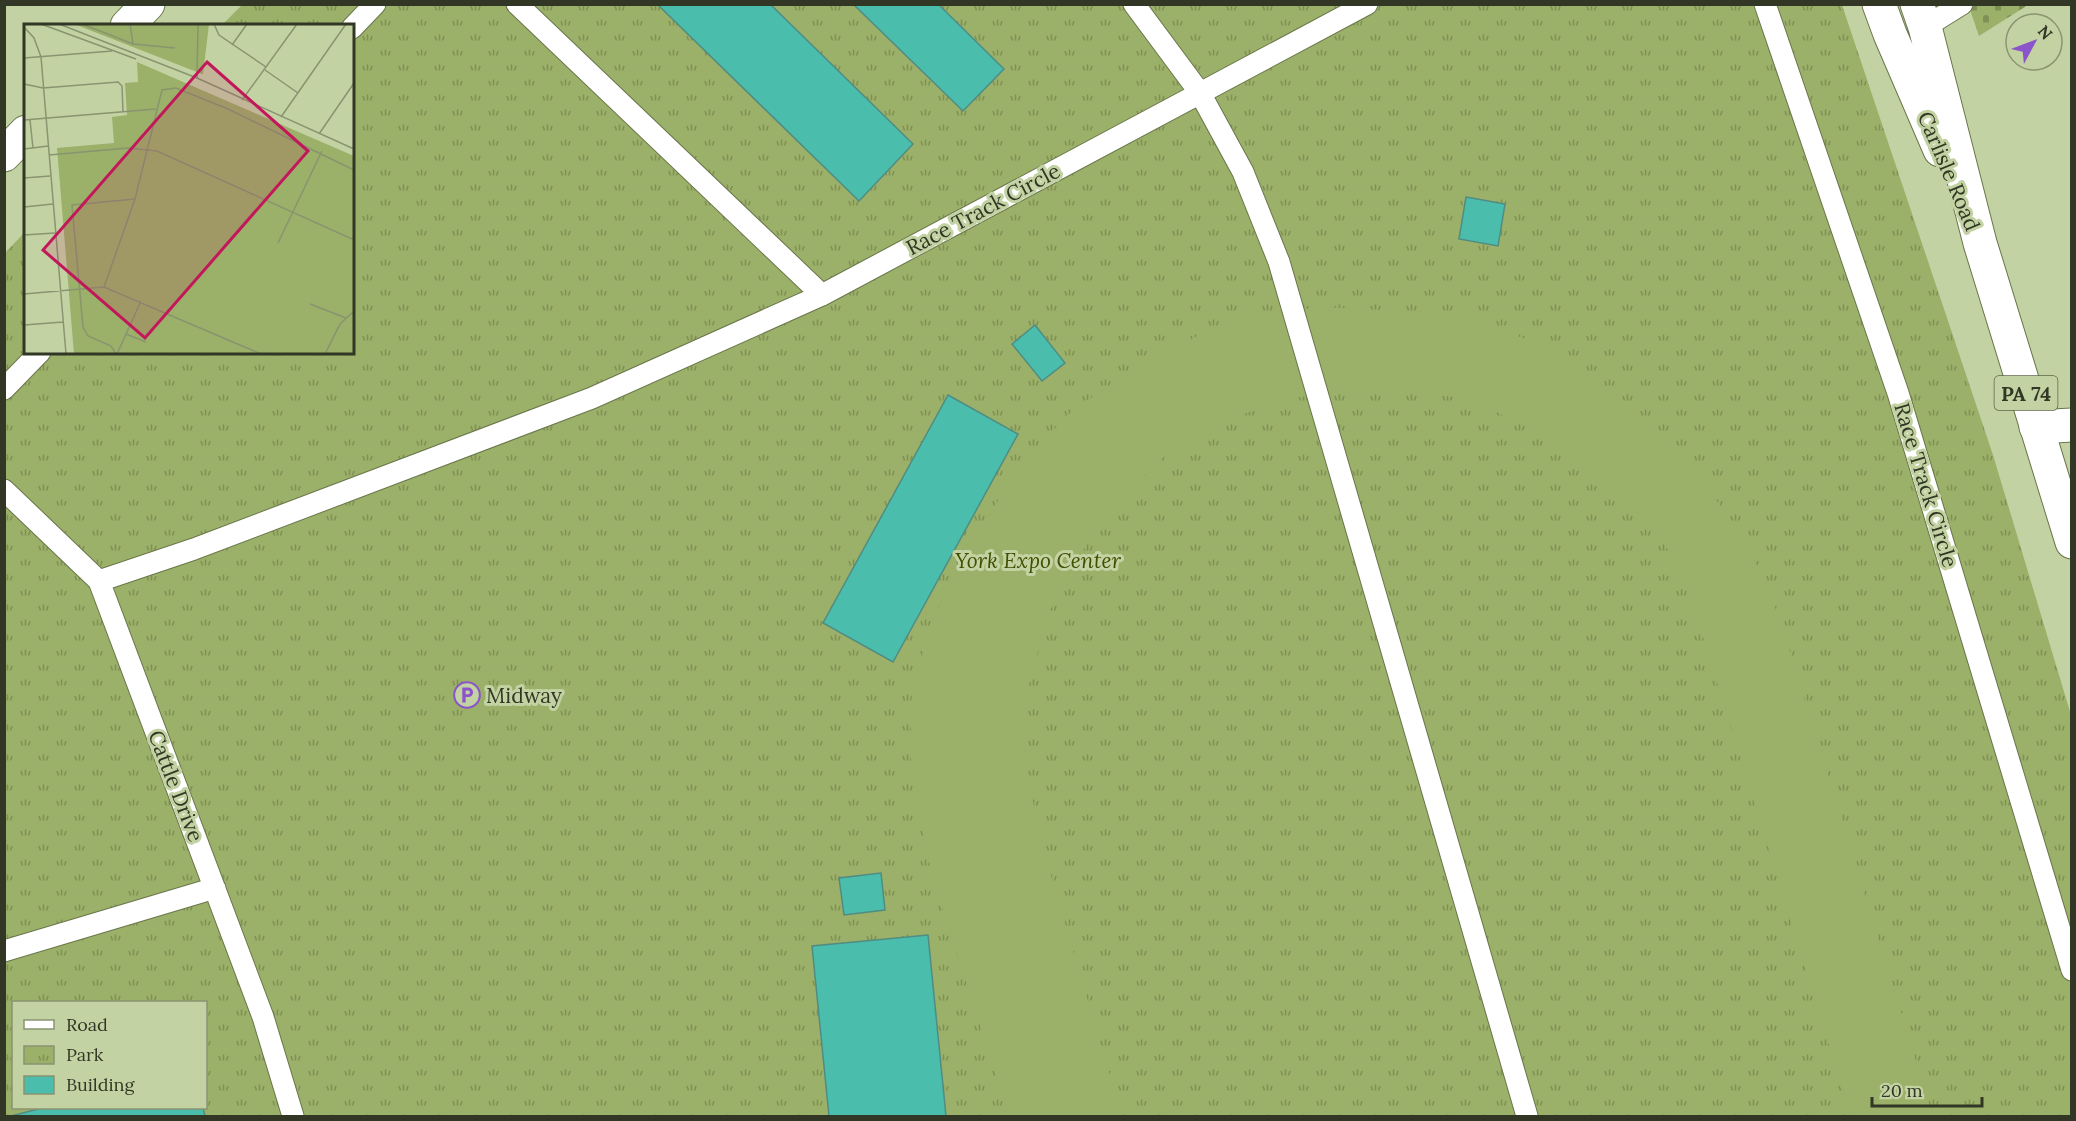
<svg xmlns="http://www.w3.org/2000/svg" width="2076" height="1121" viewBox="0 0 2076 1121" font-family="Lora,serif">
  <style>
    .cemetery { fill: url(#cemetery-stones) }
    .park { fill: url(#park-tufts); fill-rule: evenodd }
    .garden { fill: #9bb068 }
    .building { fill: #4abdac; stroke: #508c82; stroke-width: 1.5 }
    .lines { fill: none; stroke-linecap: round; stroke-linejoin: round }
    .lane-casing { stroke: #69764b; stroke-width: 23 }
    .street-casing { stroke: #69764b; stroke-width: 35 }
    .secondary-casing { stroke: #69764b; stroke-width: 35 }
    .primary-casing { stroke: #69764b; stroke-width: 35 }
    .lane { stroke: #fff; stroke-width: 21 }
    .street { stroke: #fff; stroke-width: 33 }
    .secondary { stroke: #fff; stroke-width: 33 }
    .primary { stroke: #fff; stroke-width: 33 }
    .labels { text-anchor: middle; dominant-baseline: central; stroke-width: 6; stroke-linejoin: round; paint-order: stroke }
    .shield { fill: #c3d2a3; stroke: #5d664a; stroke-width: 1.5 }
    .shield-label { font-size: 20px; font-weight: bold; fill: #313724 }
    .street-label { font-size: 21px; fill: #313724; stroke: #c3d2a3 }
    .park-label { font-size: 21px; font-style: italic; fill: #405001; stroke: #c3d2a3 }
    .poi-label { font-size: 21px; fill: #313724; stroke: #c3d2a3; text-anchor: start }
    .inset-road { fill: none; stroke: #899470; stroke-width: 1.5 }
    .view { fill: #c2185b; fill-opacity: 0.15; stroke: #c2185b; stroke-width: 3 }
    .inset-edge { fill: none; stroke: #313724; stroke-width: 3 }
  </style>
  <defs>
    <pattern id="cemetery-stones" width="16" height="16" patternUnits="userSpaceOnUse" patternTransform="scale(1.5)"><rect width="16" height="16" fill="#9bb068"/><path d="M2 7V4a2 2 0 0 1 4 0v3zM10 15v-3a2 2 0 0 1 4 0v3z" fill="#7f9055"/></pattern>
    <pattern id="park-tufts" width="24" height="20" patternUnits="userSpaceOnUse" patternTransform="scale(1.5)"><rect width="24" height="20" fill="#9bb068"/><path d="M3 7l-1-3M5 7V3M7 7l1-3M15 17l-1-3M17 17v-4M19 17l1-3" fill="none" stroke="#7f9055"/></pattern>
  </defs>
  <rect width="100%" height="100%" fill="#c3d2a3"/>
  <path class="cemetery" d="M1968,4L2028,5L1979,36Z"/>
  <path class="park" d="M242,5H1842L1993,455L2071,715V1116H5L4,254L25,232L26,352H352V26L222,25ZM14,1002H206V1108H14Z"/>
  <path class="garden" d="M1324,307L1422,312L1472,320L1523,338L1574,364L1621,398L1667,442L1704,482L1737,530L1766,581L1787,642L1933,1116H1851L1691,598L1669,551L1634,507L1581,459L1525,426L1473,401L1413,389L1351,390L1285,399L1227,420L1168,453L1120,499L1079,556L1049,612L1029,684L1025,762L1042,845L1122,1116H1009L932,875L911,778V701L929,626L972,542L1022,462L1073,410L1133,369L1207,331L1258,313Z"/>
  <path class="building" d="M657,4H770L913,144L859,201Z
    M853,4H938L1004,69L963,111Z
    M1466,197L1505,204L1498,246L1459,239Z
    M1035,325L1065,363L1042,381L1012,344Z
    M948,395L1018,434L893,662L823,623Z
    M881,873L885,910L844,915L839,878Z
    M928,935L946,1116H829L812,946Z
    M42,1108H203L205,1116H11Z"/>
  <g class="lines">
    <g class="lane-casing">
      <path id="lane" d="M517,4L822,295
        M1134,4L1200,93L1243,172L1279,262L1527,1116
        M1765,4L1898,393L2072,970
        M1925,27L1962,4
        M352,28L375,4
        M4,389L40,352
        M4,490L99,581L263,1017L293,1116
        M99,581L194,549L592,398L822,295L1367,4
        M4,951L215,888"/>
    </g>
    <g class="street-casing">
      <path id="street" d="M2036,427L2072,425"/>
    </g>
    <g class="secondary-casing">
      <path id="secondary" d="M127,26L148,4
        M4,155L26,132"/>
    </g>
    <g class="primary-casing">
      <path id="primary" d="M1879,4L1890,34L1940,150
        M1917,4L1925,27L1980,243L2072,542"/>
    </g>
    <use href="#lane" class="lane"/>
    <use href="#street" class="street"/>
    <use href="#secondary" class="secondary"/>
    <use href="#primary" class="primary"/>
  </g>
  <defs>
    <g id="parking-ring" transform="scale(1.35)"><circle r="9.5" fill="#c3d2a3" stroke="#8b54cb" stroke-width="1.5"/><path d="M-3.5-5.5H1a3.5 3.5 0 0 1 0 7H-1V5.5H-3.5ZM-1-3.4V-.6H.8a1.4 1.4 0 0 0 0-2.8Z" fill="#8b54cb"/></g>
  </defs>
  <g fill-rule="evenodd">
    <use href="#parking-ring" x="467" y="695"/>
  </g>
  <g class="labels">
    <rect class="shield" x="1994.5" y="376" width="63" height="34" rx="4.5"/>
    <g class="shield-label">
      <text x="2026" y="393">PA 74</text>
    </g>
    <g class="street-label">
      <text transform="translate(1949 171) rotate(67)">Carlisle Road</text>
      <text transform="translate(983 209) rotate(-28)">Race Track Circle</text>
      <text transform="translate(1926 485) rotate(73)">Race Track Circle</text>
      <text transform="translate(176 786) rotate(69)">Cattle Drive</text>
    </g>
    <g class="park-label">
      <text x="1038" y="560">York Expo Center</text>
    </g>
    <g class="poi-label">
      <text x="486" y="695">Midway</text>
    </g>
  </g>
  <g transform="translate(24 24)">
    <rect width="330" height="330" fill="#c3d2a3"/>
    <path d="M50,0H185L179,50H178Z" fill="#9bb068"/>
    <path d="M113,38L330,132V330H50L33,124L90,119L88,93L103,91L101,59L114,58Z" fill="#9bb068"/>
    <path d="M197,110L211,112L330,165V175L207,120L194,118L172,125L157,141L153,164L162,187L178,198L295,252L313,256L330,254V265L313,267L291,262L172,211L155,199L142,170L147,137L170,115Z" fill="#9bb068"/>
    <path class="inset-road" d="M17,0L112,35M35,0L173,54L330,125M58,0L109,20L106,0M190,0L195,11L242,43M0,3L10,14L17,33M109,20L151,24M208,21L223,0M17,33L42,330M0,34L88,27M241,46L274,69M173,54L174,0M0,60L19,64L94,58L98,62L99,87M218,76L273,0M257,93L322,0M0,96L132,85M6,96L9,124M295,110L330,59M0,125L24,122M25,131L104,124L133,127L328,215L330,211M0,154L26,152M0,183L29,180M0,211L31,209M254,219L298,127M80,263L111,175L138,66L152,64L204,85L330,146M0,270L80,263L237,330M286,280L322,294M0,301L39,298M102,310L122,318M92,330L87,322L64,312L59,303L48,181L111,175M93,330L117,277M301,330L316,300L330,287"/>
    <path class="view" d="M183,38L284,127L121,314L19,226Z"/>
    <rect width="330" height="330" class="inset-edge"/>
  </g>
  <rect width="2076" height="1121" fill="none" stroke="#313724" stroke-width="12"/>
  <rect x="12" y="1001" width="195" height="108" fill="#c3d2a3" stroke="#899470" stroke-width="1.5"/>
  <rect x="24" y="1020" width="30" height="9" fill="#ffffff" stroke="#899470" stroke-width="1.5"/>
  <text x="66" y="1031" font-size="18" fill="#313724">Road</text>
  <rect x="24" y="1046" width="30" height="18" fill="url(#park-tufts)" stroke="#899470" stroke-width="1.5"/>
  <text x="66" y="1061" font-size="18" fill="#313724">Park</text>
  <rect x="24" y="1076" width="30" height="18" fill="#4abdac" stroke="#899470" stroke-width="1.5"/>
  <text x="66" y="1091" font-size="18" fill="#313724">Building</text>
  <g transform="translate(2034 42) rotate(49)"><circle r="28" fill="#c3d2a3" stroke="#899470" stroke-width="1.5"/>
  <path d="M0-4.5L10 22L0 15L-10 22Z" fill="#8b54cb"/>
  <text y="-9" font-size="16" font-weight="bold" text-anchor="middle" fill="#313724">N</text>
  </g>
  <path d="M1872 1097v9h110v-9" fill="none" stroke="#313724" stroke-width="3"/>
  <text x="1881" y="1097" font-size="18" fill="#313724" stroke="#c3d2a3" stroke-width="4.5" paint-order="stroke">20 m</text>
</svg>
